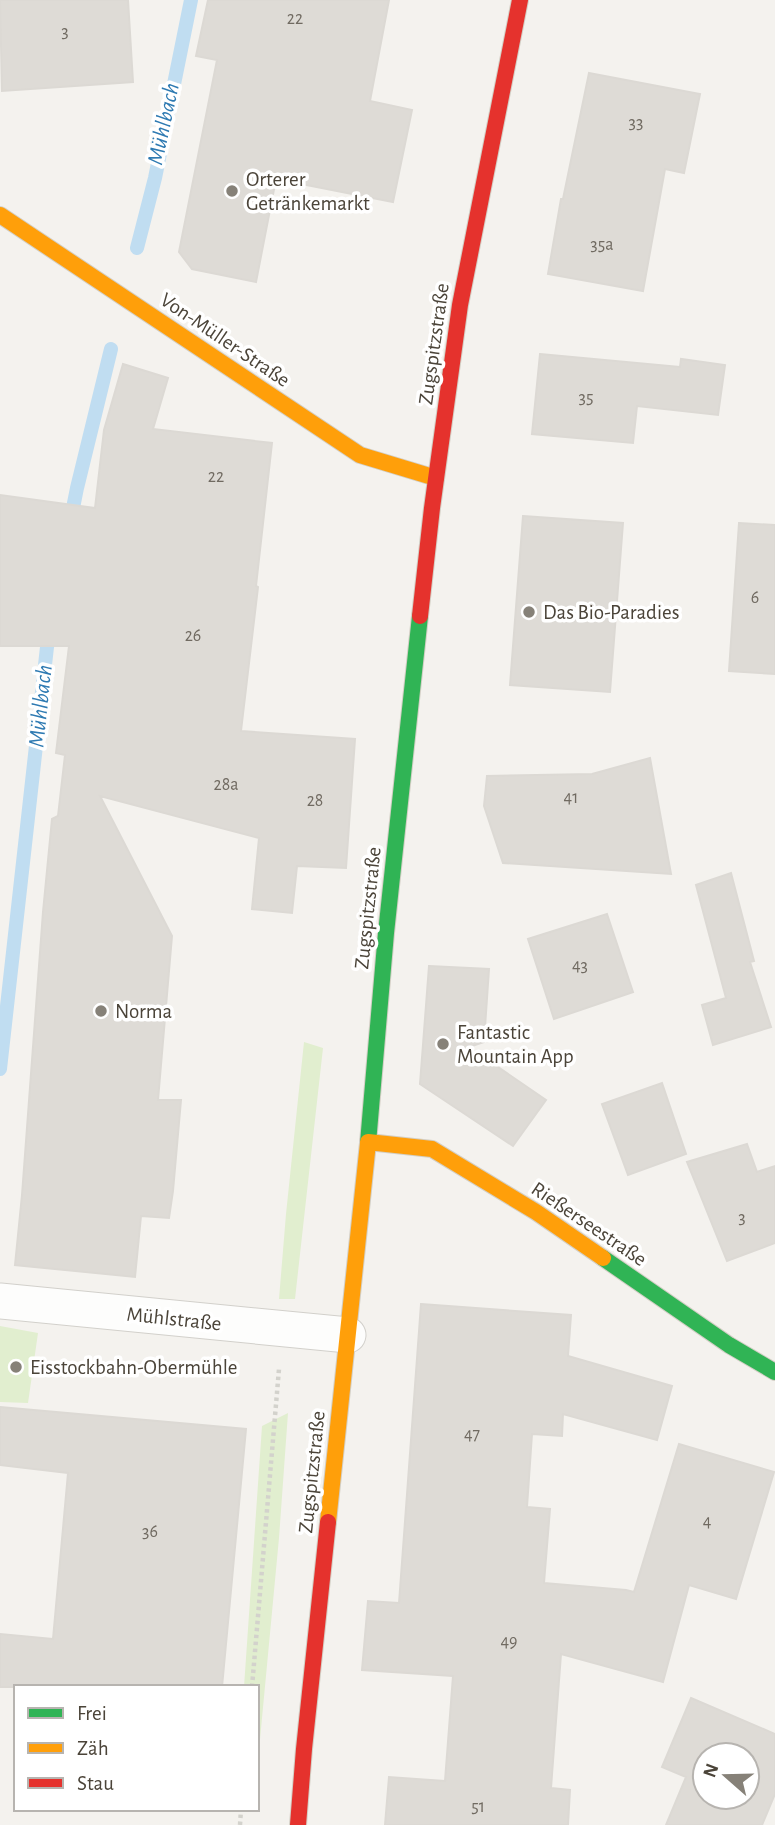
<svg xmlns="http://www.w3.org/2000/svg" width="775" height="1825" viewBox="0 0 775 1825" font-family="'Alegreya Sans',sans-serif">
  <style>
    .green { fill: #e1eecf }
    .lines { fill: none; stroke-linecap: round; stroke-linejoin: round }
    .stream { stroke: #c0ddf1; stroke-width: 14 }
    .building { fill: #dedbd6; stroke: #dcd9d4; stroke-width: 2; fill-rule: evenodd }
    .street-casing { stroke: #d2d0cb; stroke-width: 37 }
    .fast-casing { stroke: #d3cfc5; stroke-width: 18 }
    .slow-casing { stroke: #d3cfc5; stroke-width: 18 }
    .jam-casing { stroke: #d3cfc5; stroke-width: 18 }
    .path { stroke: #d3d2cc; stroke-width: 4.5; stroke-dasharray: 3.5 3.5; stroke-linecap: butt }
    .street { stroke: #fdfdfc; stroke-width: 35 }
    .fast { stroke: #30b455; stroke-width: 16 }
    .slow { stroke: #ff9f0a; stroke-width: 16 }
    .jam { stroke: #e5322d; stroke-width: 16 }
    .poi-dot { fill: #868178; stroke: #fff; stroke-width: 2.5 }
    .labels { text-anchor: middle; dominant-baseline: central; stroke-width: 7; stroke-linejoin: round; paint-order: stroke }
    .number-label { font-size: 18px; fill: #706a61 }
    .poi-label { font-size: 21px; fill: #4b4439; stroke: #fff; text-anchor: start }
    .street-label { font-size: 21px; fill: #4b4439; stroke: #fff }
    .water-label { font-size: 23px; font-style: italic; fill: #2e7ab2; stroke: #fff }
  </style>
  <rect width="100%" height="100%" fill="#f4f2ee"/>
  <path class="green" d="M304,1042L323,1048L295,1299H279L286,1214Z
    M0,1326L38,1333L28,1403L0,1402Z
    M288,1413L279,1538L257,1771V1687H244L262,1426Z"/>
  <g class="lines">
    <path class="stream" d="M137,248L155,178L191,0
      M70,523L77,488L111,349
      M0,1069L47,647L51,629"/>
  </g>
  <path class="building" d="M0,0H128L133,82L2,91Z
    M208,0H389L370,101L412,110L393,202L276,179L256,282L192,269L179,252L217,60L196,56Z
    M589,73L700,94L684,173L665,169L643,291L548,274L561,199H563Z
    M540,354L680,367L681,359L725,365L718,415L637,406L633,443L532,434Z
    M123,364L168,378L153,429L272,443L256,586L258,587L241,731L355,739L346,868L297,866L292,913L252,909L259,838L100,796L172,936L158,1100H181L173,1191L169,1218L141,1216L135,1277L15,1265L22,1195L43,912L52,819L58,816L65,755L56,753L69,646H0V495L95,508L104,430Z
    M523,516L623,523L610,692L510,685Z
    M739,523L775,525V674L729,671Z
    M650,758L671,874L503,863L484,806L487,776L592,774Z
    M731,873L754,961L750,962L771,1027L713,1045L702,1005L726,998L696,885Z
    M607,914L633,992L554,1019L528,939Z
    M429,966L489,969L484,1042L469,1047L546,1100L513,1146L420,1084Z
    M662,1083L686,1154L628,1175L602,1104Z
    M747,1144L757,1172L775,1166V1243L727,1261L687,1162Z
    M421,1304L571,1315L568,1356L672,1386L657,1440L563,1414L562,1436L532,1434L527,1507L550,1509L544,1583L626,1590L634,1592L679,1444L774,1472L736,1599L689,1585L663,1682L561,1654L551,1788L570,1790L568,1825H385L389,1777L445,1781L453,1676L362,1670L368,1601L399,1603Z
    M0,1407L246,1429L222,1687H0V1634L53,1639L68,1473L0,1465Z
    M691,1698L775,1734V1794L762,1825H666L686,1777L662,1767ZM705,1755H747V1797H705Z"/>
  <g class="lines">
    <g class="street-casing">
      <path id="street" d="M0,1301L348,1335"/>
    </g>
    <g class="fast-casing">
      <path id="fast" d="M368,1143L386,933L420,616
        M603,1258L729,1345L775,1372"/>
    </g>
    <g class="slow-casing">
      <path id="slow" d="M0,215L360,455L436,478
        M368,1142L432,1149L536,1212L603,1258
        M328,1522L368,1143"/>
    </g>
    <g class="jam-casing">
      <path id="jam" d="M420,616L432,508L460,305L520,0
        M298,1825L304,1749L328,1522"/>
    </g>
    <path class="path" d="M252,1687L279,1369
      M240,1825L241,1809"/>
    <use href="#street" class="street"/>
    <use href="#fast" class="fast"/>
    <use href="#slow" class="slow"/>
    <use href="#jam" class="jam"/>
  </g>
  <g class="poi-dot">
    <circle cx="232" cy="191" r="7"/>
    <circle cx="529" cy="612" r="7"/>
    <circle cx="101" cy="1011" r="7"/>
    <circle cx="443" cy="1044" r="7"/>
    <circle cx="16" cy="1367" r="7"/>
  </g>
  <g class="labels">
    <g class="number-label">
      <text x="295" y="19">22</text>
      <text x="65" y="32">3</text>
      <text x="636" y="123">33</text>
      <text x="602" y="245">35a</text>
      <text x="586" y="398">35</text>
      <text x="216" y="477">22</text>
      <text x="755" y="598">6</text>
      <text x="193" y="636">26</text>
      <text x="226" y="785">28a</text>
      <text x="571" y="798">41</text>
      <text x="315" y="801">28</text>
      <text x="580" y="966">43</text>
      <text x="742" y="1218">3</text>
      <text x="472" y="1435">47</text>
      <text x="707" y="1522">4</text>
      <text x="150" y="1532">36</text>
      <text x="509" y="1642">49</text>
      <text x="478" y="1807">51</text>
    </g>
    <g class="poi-label">
      <text x="246" y="179">Orterer<tspan x="246" dy="24">Getränkemarkt</tspan></text>
      <text x="543" y="612">Das Bio-Paradies</text>
      <text x="115" y="1011">Norma</text>
      <text x="457" y="1032">Fantastic<tspan x="457" dy="24">Mountain App</tspan></text>
      <text x="30" y="1367">Eisstockbahn-Obermühle</text>
    </g>
    <g class="street-label">
      <text transform="translate(225 340) rotate(34)">Von-Müller-Straße</text>
      <text transform="translate(434 344) rotate(-82)">Zugspitzstraße</text>
      <text transform="translate(368 908) rotate(-84)">Zugspitzstraße</text>
      <text transform="translate(589 1224) rotate(34)">Rießerseestraße</text>
      <text transform="translate(174 1319) rotate(6)">Mühlstraße</text>
      <text transform="translate(312 1472) rotate(-84)">Zugspitzstraße</text>
    </g>
    <g class="water-label">
      <text transform="translate(164 124) rotate(-78)">Mühlbach</text>
      <text transform="translate(41 706) rotate(-84)">Mühlbach</text>
    </g>
  </g>
  <rect x="14" y="1685" width="245" height="126" fill="#ffffff" stroke="#b7b4b0" stroke-width="2"/>
  <rect x="28" y="1708" width="35" height="10" fill="#30b455" stroke="#b7b4b0" stroke-width="2"/>
  <text x="77" y="1720" font-size="21" fill="#4b4439">Frei</text>
  <rect x="28" y="1743" width="35" height="10" fill="#ff9f0a" stroke="#b7b4b0" stroke-width="2"/>
  <text x="77" y="1755" font-size="21" fill="#4b4439">Zäh</text>
  <rect x="28" y="1778" width="35" height="10" fill="#e5322d" stroke="#b7b4b0" stroke-width="2"/>
  <text x="77" y="1790" font-size="21" fill="#4b4439">Stau</text>
  <g transform="translate(726 1776) rotate(290)"><circle r="33" fill="#ffffff" stroke="#b7b4b0" stroke-width="2"/>
  <path d="M0-5L12 26L0 18L-12 26Z" fill="#868178"/>
  <text y="-10" font-size="19" font-weight="bold" text-anchor="middle" fill="#4b4439">N</text>
  </g>
</svg>
